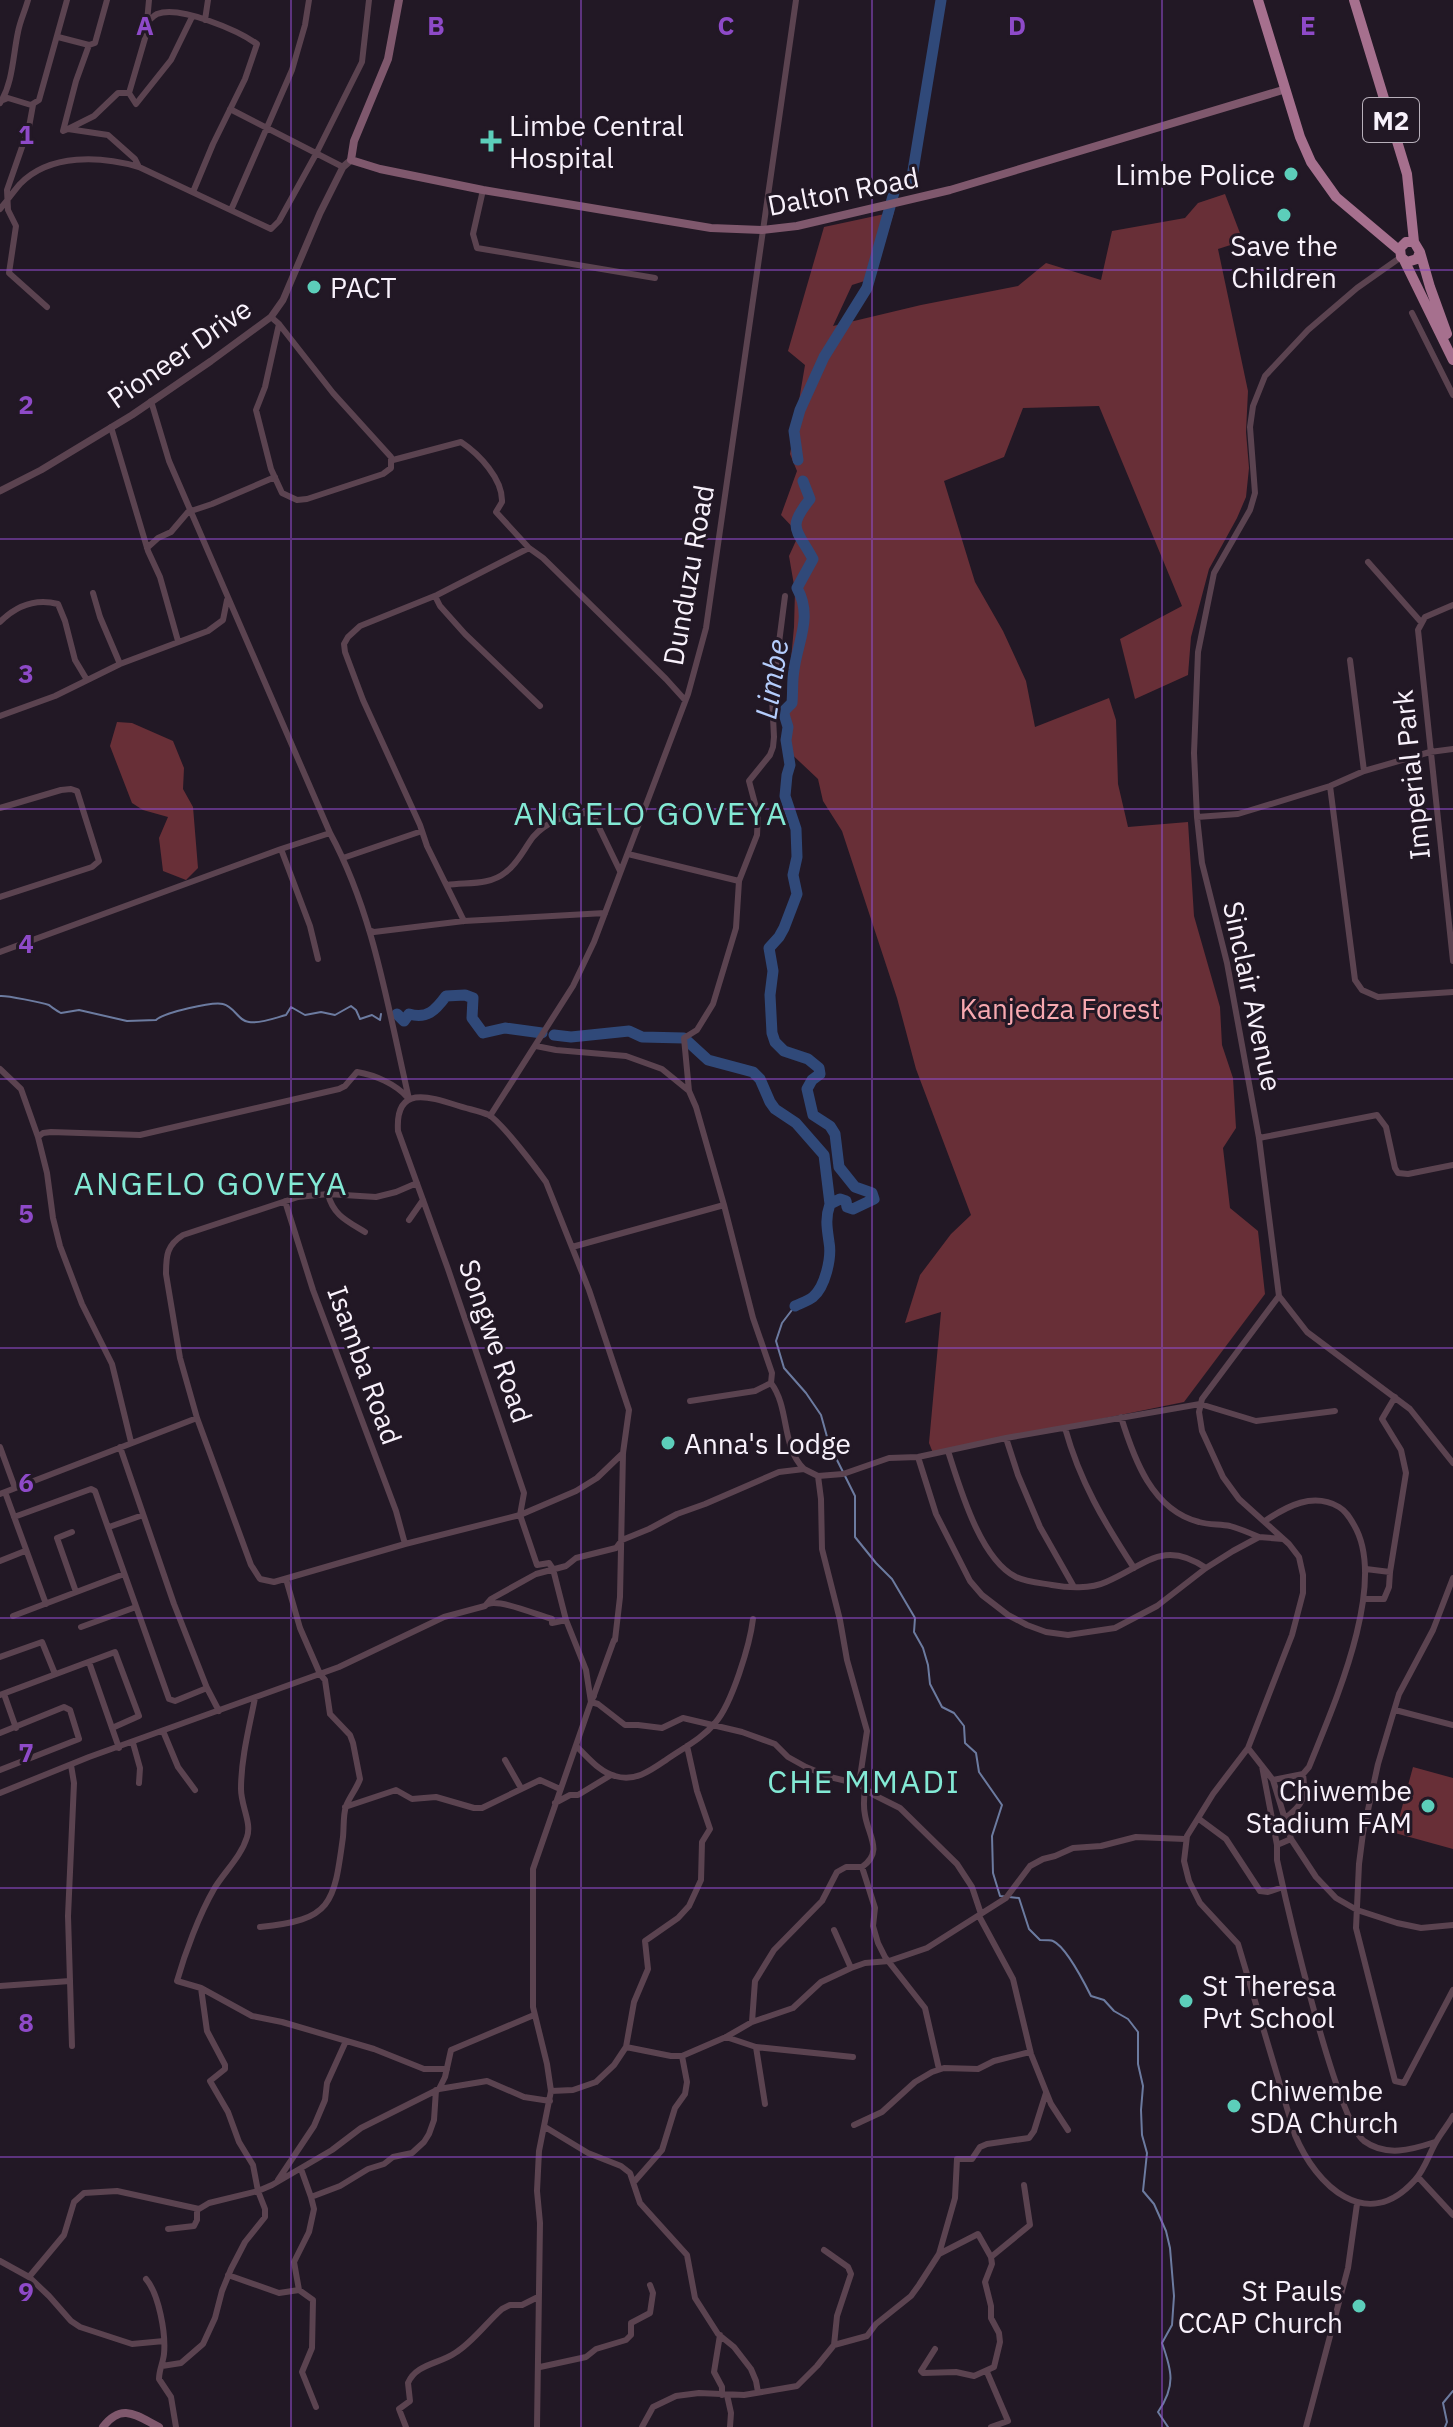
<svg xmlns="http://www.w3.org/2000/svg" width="1453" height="2427" viewBox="0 0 1453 2427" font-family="'IBM Plex Sans',sans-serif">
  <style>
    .green { fill: #682f37 }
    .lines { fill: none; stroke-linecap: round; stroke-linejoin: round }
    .stream { stroke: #6c7ba0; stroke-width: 2 }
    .river { stroke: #304979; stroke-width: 11 }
    .minor { stroke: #5b4350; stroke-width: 6 }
    .tertiary { stroke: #5b4350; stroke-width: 7 }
    .secondary { stroke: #7f586d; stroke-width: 8 }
    .trunk { stroke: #a6708e; stroke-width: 10 }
    .grid { fill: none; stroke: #8e4ac8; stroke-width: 2; stroke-opacity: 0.55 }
    .poi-dot { fill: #5cceba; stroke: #221825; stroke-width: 3 }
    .labels { text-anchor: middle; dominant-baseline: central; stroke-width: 6; stroke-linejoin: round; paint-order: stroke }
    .shield { fill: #221825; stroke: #b8b0bb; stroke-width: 2 }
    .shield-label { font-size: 26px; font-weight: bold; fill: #f8f1fb }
    .poi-label { font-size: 28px; fill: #f8f1fb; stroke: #221825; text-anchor: start }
    .street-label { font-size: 28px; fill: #f8f1fb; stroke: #221825 }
    .park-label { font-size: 28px; fill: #f8a9b0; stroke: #221825 }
    .water-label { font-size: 30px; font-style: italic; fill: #b5cdfc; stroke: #221825 }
    .quarter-label { font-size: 32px; letter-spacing: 2px; fill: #83e9d5; stroke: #221825 }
    .grid-label { font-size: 26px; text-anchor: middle; font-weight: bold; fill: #8e4ac8; stroke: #221825; stroke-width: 6; stroke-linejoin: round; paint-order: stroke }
  </style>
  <rect width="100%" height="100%" fill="#221825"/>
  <path class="green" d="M1225,194L1243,241L1218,249L1248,391L1246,432L1249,468L1246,497L1237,518L1209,569L1191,637L1188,675L1135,699L1120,639L1182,606L1099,406L1023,408L1004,457L944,481L975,582L1003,631L1026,681L1035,727L1109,698L1116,720L1118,784L1128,827L1188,822L1194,916L1220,1007L1222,1045L1233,1078L1236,1128L1223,1148L1230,1208L1258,1231L1265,1294L1184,1402L933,1453L929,1443L941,1312L905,1323L920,1275L951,1234L971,1215L916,1069L897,998L842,831L823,801L818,779L783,746L794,627L795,591L789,556L799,534L781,515L797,471L790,454L805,365L788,351L824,227L894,212L874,278L852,285L833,326L921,305L1018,286L1046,263L1101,280L1112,231L1185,218L1198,203Z
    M117,722L132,723L173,741L184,768L183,789L193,807L198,868L186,880L163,871L159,838L168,817L143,810L132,803L110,746Z
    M1413,1767L1453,1778V1849L1395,1833Z"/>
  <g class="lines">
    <path class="stream" d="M0,996C6,995 43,1003 49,1005C50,1006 60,1013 61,1013L79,1010L127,1021L156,1020C163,1013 213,1001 223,1004C235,1007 238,1021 249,1022C260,1024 275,1018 286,1015L291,1007L305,1015L321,1012L335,1015L351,1006L356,1010L360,1019L372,1015L380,1020L381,1014
      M795,1306L782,1323L776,1341L784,1368L806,1393L821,1415L829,1444L855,1496V1537L876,1563L892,1579L915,1618L914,1632L923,1648L928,1665L930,1684L942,1707L954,1713L964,1726L965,1743L976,1753L979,1772L1002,1805L992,1836L993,1873L1000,1896L1019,1898L1029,1929L1040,1940C1042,1940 1051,1940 1053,1941C1066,1947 1084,1982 1091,1996L1104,2000L1114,2011L1128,2019L1138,2032V2064L1143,2086L1141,2110L1142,2135L1147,2153L1143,2191L1154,2204L1166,2231L1170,2248L1174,2296L1172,2325L1162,2343C1172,2371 1176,2386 1158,2412L1168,2427
      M1445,2427L1447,2422L1443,2403L1453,2391"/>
    <path class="river" d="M798,460L794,431L800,410L824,357L867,288L895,189L912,177L941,0
      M397,1014L404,1021L409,1014C427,1019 435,1011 446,996L465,995L473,998L472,1018L483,1033L505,1028L542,1033
      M554,1035L571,1037L629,1031L642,1037L684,1038L708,1060L753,1072L760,1079L770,1102L775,1109L796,1123L824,1155L830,1204
      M795,1306C801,1303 808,1301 813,1297C825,1287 832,1258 829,1242C827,1228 825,1218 830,1204L840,1199L846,1201L847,1207L853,1209L874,1199L872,1193L855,1187L839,1167L835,1134L830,1126L813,1115L807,1089L812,1080L820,1074L819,1068L808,1059L784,1051L775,1042L772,1033L770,995L773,971L769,948L779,937L784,928L797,894L793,875L797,857L796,829L785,796L787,775L790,765L786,740L788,727L784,714L785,710L792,703C793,692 792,681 794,670C798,640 813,617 797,588L813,559C797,529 786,529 810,499L803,481"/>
    <path class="minor" d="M205,20L208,0
      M147,22L149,0
      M58,37L89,45L95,43L107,0
      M89,45L76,81L63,131L68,129L108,135L135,159L139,167L271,229L279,221L316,154L362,62L369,0
      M129,93L146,35L147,22C150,20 153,16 157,14C180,5 239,31 257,44L245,79L213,144L193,192
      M129,93L136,104L171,60L192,17
      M3,100L8,98L31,105L39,100L67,0
      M0,103C13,83 13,55 18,32C20,21 25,11 28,0
      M33,105L29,127L7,190L8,210L16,226L9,273L47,307
      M230,109L343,167
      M68,129L94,116L118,93H129
      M483,190L473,234L477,248L655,278
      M0,209C7,201 13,192 20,184C50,153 101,156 139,167
      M231,210L292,70L305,25L309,0
      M1401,257L1357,288L1308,330L1265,376L1253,406L1250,427L1255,493L1250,510L1214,573L1198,652L1194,753L1197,817L1202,863L1227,963L1259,1138L1279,1296L1202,1399L1199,1412L1202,1431L1223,1477L1239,1499L1289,1544L1299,1557L1303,1575V1593L1292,1635L1248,1748L1213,1794L1187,1836L1184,1861L1189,1881L1200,1903L1238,1944L1295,2135C1316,2186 1367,2234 1415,2180C1425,2169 1429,2154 1436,2142C1441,2133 1448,2125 1453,2116
      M1412,313L1453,395
      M271,317L279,324L333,393L391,457V468L383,474L307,499L297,500L282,493L271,469L256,410L265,387L279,324
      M151,401L169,461L330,833C374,914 388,1009 409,1099
      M111,427L148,551L160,577L178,641
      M393,460L461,442C479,454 503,479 502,502L496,512L529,548
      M147,548L158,538L171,532L188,512L212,504L275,477
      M1368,562L1421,622
      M93,593L100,617L120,664
      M435,596L440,606L465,634L540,706
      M1453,605L1425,617L1418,630L1453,961
      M0,622C16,606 35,598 58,604L65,621L75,660L87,680
      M1350,660L1364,771
      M0,716L55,696L120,664L208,631L223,620L227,600
      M1330,786L1355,980L1362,990L1378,997L1453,992
      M0,808L61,790L71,789L77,791L99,861L92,867L0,897
      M1197,817L1238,814L1330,786L1364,771L1430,752L1453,749
      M281,849L310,926L318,959
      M628,854L739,881
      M343,858L422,831
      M447,885C467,882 489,886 506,872C518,863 524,849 533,837C546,822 568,813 588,813L595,819L620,871
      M464,921L427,846L420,825L363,700L345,652L344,644L348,637L360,626L437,595L529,548L543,558L666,679L685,700
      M369,930L374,932L464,921L605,913
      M0,952L281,849L330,833
      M536,1046L556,1050L626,1056L662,1069L689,1091L696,1107L724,1205L753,1318L772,1373L771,1383C790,1408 781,1447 804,1469
      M0,1069L21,1089L38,1137
      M689,1091L684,1038L697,1030L713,1004L736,928L739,881L757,835L758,815L749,781L770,755L773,747L774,737L772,697L785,596
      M490,1116L573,986L594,942L688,694L706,628L796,0
      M1259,1138L1377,1115L1386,1127L1395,1168L1398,1173L1408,1174L1453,1165
      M417,1183L396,1192L376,1197L328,1194L298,1197L183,1235C167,1245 166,1255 166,1274L180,1358L197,1418L251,1565L260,1579L274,1582L405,1544L520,1515L576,1491L597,1478L623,1453
      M328,1194C333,1215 347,1221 365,1232
      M285,1201L313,1290L396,1511L405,1544
      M409,1220L423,1200
      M572,1247L724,1205
      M1279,1296L1307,1332L1410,1409L1453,1463
      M690,1401L755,1391L771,1383
      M1121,1417C1134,1459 1152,1510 1199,1522C1209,1525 1220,1524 1230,1526C1240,1529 1250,1533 1259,1537
      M1065,1428C1080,1482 1104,1522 1134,1568
      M1006,1438L1018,1475L1040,1527L1074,1587
      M131,1442L112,1364L82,1304L60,1246L53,1218L47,1173L38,1137L43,1133L51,1132L140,1135L339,1089L345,1086L357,1072C375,1075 396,1084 408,1098
      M0,1447L15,1488
      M120,1447L174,1604L207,1688L219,1711
      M948,1451C960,1488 980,1559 1016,1577C1027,1582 1041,1583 1052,1585C1068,1588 1091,1589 1106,1582C1146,1565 1163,1539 1206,1568
      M918,1457L936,1514L970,1581L982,1595L1008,1615L1027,1625L1046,1632L1068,1635L1115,1628L1157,1606L1206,1568L1233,1551L1259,1537L1283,1539
      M818,1476L821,1499L822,1549L840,1620L847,1660L867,1731L859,1784
      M5,1492L46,1604
      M0,1494L197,1418
      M14,1517L91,1489L95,1491L169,1699L175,1701L207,1688
      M1265,1521C1287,1506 1313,1492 1339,1507C1346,1511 1350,1518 1354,1525C1389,1584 1332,1709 1309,1767L1303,1774L1273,1780
      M109,1527L143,1515
      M72,1532L57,1538L76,1592
      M0,1561L25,1551
      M1390,1572L1406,1473L1401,1450L1382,1419L1395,1397
      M1453,1578L1433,1630L1399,1694L1378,1764L1363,1833L1359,1864L1356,1928L1395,2081L1404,2083L1453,1990
      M1364,1599H1384L1389,1587L1390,1572L1366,1569
      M488,1604C500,1599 537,1615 552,1619V1623L566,1620
      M13,1616L124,1574
      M81,1627L136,1607
      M0,1657L42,1642L55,1674
      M89,1662L119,1748
      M4,1694L16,1728
      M0,1695L115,1652L139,1716L112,1728
      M255,1698C249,1728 241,1759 241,1789C241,1806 252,1823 247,1837C241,1857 224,1872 214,1889C199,1915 185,1953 177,1981L201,1988L252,2016L282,2022L374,2049L424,2069H447
      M1395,1710L1453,1725
      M163,1731L178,1767L195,1790
      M0,1733L64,1707L70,1710L79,1739L0,1770
      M133,1743L140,1768L139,1783
      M576,1746C588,1757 599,1772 615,1776C635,1782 650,1771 666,1760C683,1748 702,1739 715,1723C732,1704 750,1644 753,1619
      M1248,1748L1273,1780L1291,1839L1316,1877L1336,1898L1357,1910L1397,1923L1421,1928L1453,1925
      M505,1760L521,1788
      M71,1765L74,1783L68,1916L72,2046
      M1262,1766L1277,1845
      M0,1793L89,1757L339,1667L444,1617L485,1606L491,1599L536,1574L566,1566L576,1558L616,1548L622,1540L649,1529L677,1514L705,1504L779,1472L804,1469L818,1476L843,1474L889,1458L918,1457L1006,1438L1200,1404L1256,1421L1335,1411
      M555,1803L570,1795H578L611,1775
      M345,1807L396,1790L412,1799L436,1797L474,1808H482L540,1780L560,1789
      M1199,1819L1226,1839L1260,1891L1268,1892L1283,1887
      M1284,1819C1304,1804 1306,1798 1303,1774
      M1291,1839L1277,1845V1860C1287,1906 1336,2119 1364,2141C1386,2157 1411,2150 1435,2142
      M862,1867L875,1908L873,1926L878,1943L885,1957L925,2008L939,2069
      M979,1916L1013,1979L1031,2054L1051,2104L1068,2130
      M260,1927C332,1920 334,1904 343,1837C344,1827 343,1815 346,1806C350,1796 357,1788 360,1779L353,1743L350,1735L330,1714L325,1680L320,1674L300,1628L286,1579
      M834,1930L851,1968
      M0,1986L70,1981
      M752,2022L755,1981L774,1950L822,1901L837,1872L846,1867H862C884,1852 868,1835 865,1815C863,1806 864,1797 865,1789
      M726,2037L756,2047L853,2057
      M626,2047L671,2056H682L726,2037L752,2022L793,2008L821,1982L851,1968L865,1963L889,1961L927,1948L1006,1898L1030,1866L1043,1859L1055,1856L1073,1848L1101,1846L1136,1837L1185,1839
      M756,2047L765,2104
      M439,2089L445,2077L451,2050L534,2015
      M551,2091L573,2090L596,2082L614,2065L626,2047L634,2002L648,1969L645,1941L678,1918L689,1906L701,1880L702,1842L710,1829L697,1791L687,1746
      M854,2125L882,2112L915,2082L932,2072L944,2068L978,2069L994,2061L1030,2052
      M545,2127L588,2153L621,2166L630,2173L640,2203L687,2255L695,2298L718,2334L734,2347L751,2369L756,2381L758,2392
      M1418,2177L1453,2215
      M278,2180L314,2126L325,2100L327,2083L346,2041
      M634,2182L662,2150L675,2108L685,2094L687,2082L682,2056
      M311,2197L340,2186L368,2169L384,2164L393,2157L412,2153L424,2142L429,2134L434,2120L436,2090
      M168,2229L194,2226L197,2220V2209
      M939,2254L978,2234L991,2257
      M0,2261L29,2277L49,2296L71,2321L80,2327L132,2344L164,2341
      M228,2275L279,2293L299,2290L313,2300L312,2348L302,2372L316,2407
      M29,2277L64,2235L74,2202L84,2193L117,2191L199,2209L209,2203L258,2191L272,2185L332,2150L361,2128L439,2089L487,2081L524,2097L550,2101
      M146,2279C159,2294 166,2334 164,2354C163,2363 159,2370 159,2379L171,2397L176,2427
      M299,2290L294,2262L309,2232L314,2209L311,2197L301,2169
      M720,2335L714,2372L722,2387V2395
      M834,2345L867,2336L876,2324L911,2296L919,2285L939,2254L955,2198L957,2159H972L980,2147L987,2144L1029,2138L1034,2131L1046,2093
      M935,2349L921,2371L923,2373L956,2372L974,2376L994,2367L1000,2342L999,2333L991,2318V2306L985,2282L992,2264L991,2257L1030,2225L1024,2185
      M162,2366L181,2363L203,2344L215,2318L222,2291L231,2269L245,2242L265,2217V2209L258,2191L253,2165L239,2142L228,2112L210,2081L225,2069V2065L207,2031L201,1988
      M540,2367L586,2357L596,2349L626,2340L631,2335V2323L650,2313L653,2293L650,2285
      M987,2372L1008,2421L991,2427
      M727,2395L731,2413L730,2427
      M406,2427L399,2409L410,2401L408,2383C416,2364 439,2364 455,2353C472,2343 487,2322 502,2309L510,2305H522L538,2297
      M537,2427L540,2223L537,2191L539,2151L551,2091L547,2064L533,2007V1869L591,1702V1701L594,1696V1695L614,1640H615L620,1597L623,1453L629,1410L589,1290L546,1182C536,1168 502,1123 489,1115C480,1111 468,1109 459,1106C428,1096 395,1085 398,1131L448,1269L524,1493L520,1515L537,1565L549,1563L553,1569L566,1620L586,1670L591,1702L598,1704L625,1725H638L662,1728L683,1718L742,1732L775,1744L788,1757L806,1767L830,1777L859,1784L874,1795L900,1808L957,1864L972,1887L981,1914
      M642,2427L653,2407L676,2396L699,2393L744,2395L797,2386L817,2366L834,2345L837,2316L851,2274L848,2267L824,2250
      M1306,2427L1348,2268L1357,2204"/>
    <path class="tertiary" d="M0,491L41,470L132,415L211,361L271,317L283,300L320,213L343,167L351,160"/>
    <path class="secondary" d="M399,0L388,59L354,141L351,160L380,169L483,190L711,228L762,230L797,226L950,190L1286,89
      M103,2427C122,2402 137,2416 159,2427"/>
    <path class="trunk" d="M1258,0L1300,137L1311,162L1336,197L1400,251
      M1354,0L1407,174L1414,242L1420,252L1417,259L1407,262L1401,257L1400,248L1406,242H1414
      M1420,252L1430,287L1447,334
      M1404,260L1453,360"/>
  </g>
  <path class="grid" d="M291,0V2427M581,0V2427M872,0V2427M1162,0V2427M0,270H1453M0,539H1453M0,809H1453M0,1079H1453M0,1348H1453M0,1618H1453M0,1888H1453M0,2157H1453"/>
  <g class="poi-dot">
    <path d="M487 129h8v8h8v8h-8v8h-8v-8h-8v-8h8z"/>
    <circle cx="1291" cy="174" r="8"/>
    <circle cx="1284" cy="215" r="8"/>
    <circle cx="314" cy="287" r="8"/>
    <circle cx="668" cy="1443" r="8"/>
    <circle cx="1428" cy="1806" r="8"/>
    <circle cx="1186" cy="2001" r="8"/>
    <circle cx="1234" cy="2106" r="8"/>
    <circle cx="1359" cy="2306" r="8"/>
  </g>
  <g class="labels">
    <rect class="shield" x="1363" y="98" width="56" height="44" rx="6"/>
    <g class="shield-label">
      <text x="1391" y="120">M2</text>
    </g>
    <g class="poi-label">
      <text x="509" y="125">Limbe Central<tspan x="509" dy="32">Hospital</tspan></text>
      <text x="1275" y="174" text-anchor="end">Limbe Police</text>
      <text x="1284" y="245" text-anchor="middle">Save the<tspan x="1284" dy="32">Children</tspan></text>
      <text x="330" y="287">PACT</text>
      <text x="684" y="1443">Anna's Lodge</text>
      <text x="1412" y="1790" text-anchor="end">Chiwembe<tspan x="1412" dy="32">Stadium FAM</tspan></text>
      <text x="1202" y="1985">St Theresa<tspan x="1202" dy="32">Pvt School</tspan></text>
      <text x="1250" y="2090">Chiwembe<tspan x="1250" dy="32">SDA Church</tspan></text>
      <text x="1343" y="2290" text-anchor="end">St Pauls<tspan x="1343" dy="32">CCAP Church</tspan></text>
    </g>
    <g class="street-label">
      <text transform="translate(843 191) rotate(-11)">Dalton Road</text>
      <text transform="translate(179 353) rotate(-35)">Pioneer Drive</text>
      <text transform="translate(688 575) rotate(-80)">Dunduzu Road</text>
      <text transform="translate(1411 775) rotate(-96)">Imperial Park</text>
      <text transform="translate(1253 996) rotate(78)">Sinclair Avenue</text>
      <text transform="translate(496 1341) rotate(71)">Songwe Road</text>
      <text transform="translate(365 1365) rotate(70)">Isamba Road</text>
    </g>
    <g class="park-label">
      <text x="1060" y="1008">Kanjedza Forest</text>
    </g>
    <g class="water-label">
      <text transform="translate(771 679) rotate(-81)">Limbe</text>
    </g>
    <g class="quarter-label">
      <text x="651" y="813">ANGELO GOVEYA</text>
      <text x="211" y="1183">ANGELO GOVEYA</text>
      <text x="864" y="1781">CHE MMADI</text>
    </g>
  </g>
  <g class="grid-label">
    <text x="145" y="35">A</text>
    <text x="436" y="35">B</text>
    <text x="726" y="35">C</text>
    <text x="1017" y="35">D</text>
    <text x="1308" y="35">E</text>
    <text x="26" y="144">1</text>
    <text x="26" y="414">2</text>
    <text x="26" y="683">3</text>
    <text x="26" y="953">4</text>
    <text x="26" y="1223">5</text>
    <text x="26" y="1492">6</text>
    <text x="26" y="1762">7</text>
    <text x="26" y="2032">8</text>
    <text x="26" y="2301">9</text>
  </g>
</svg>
